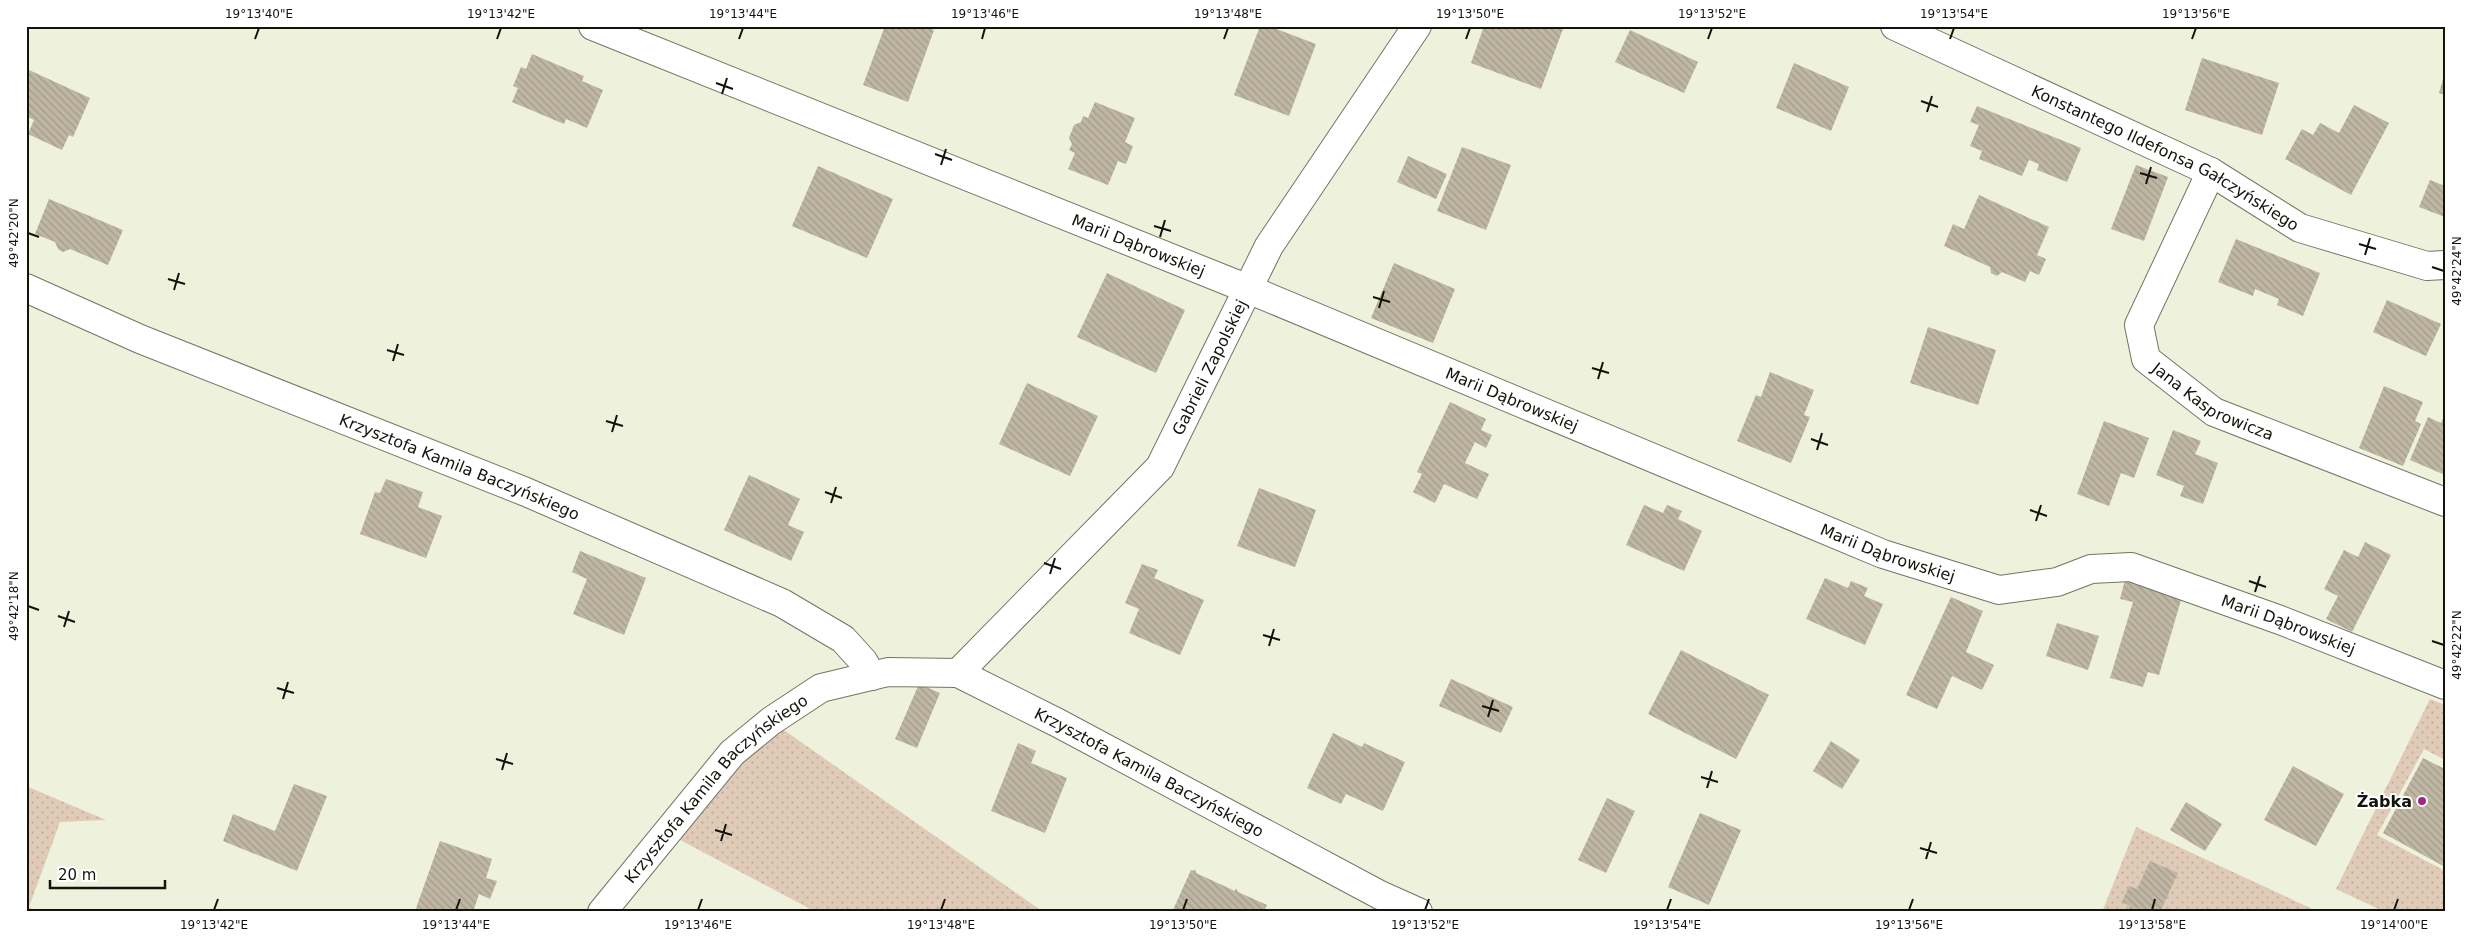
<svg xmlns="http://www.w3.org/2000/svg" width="2471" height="938" viewBox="0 0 2471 938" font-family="'DejaVu Sans',sans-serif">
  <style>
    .grass { fill: url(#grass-dots) }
    .building { fill: url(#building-back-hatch) }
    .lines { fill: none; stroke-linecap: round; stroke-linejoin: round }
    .minor-casing { stroke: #727563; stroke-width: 30 }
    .minor { stroke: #fff; stroke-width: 28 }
    .ticks { fill: none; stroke: #12140c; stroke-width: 2 }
    .poi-dot { fill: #9d2985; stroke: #fff; stroke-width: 2 }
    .labels { text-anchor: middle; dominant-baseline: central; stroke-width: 4; stroke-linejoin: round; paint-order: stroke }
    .street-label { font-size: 16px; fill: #12140c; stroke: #fff }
    .poi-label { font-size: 16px; font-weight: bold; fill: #12140c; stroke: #fff; text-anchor: end }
    .neatline { fill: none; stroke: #12140c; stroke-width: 2 }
    .ticks-label { font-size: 12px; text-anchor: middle; fill: #12140c }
  </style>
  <defs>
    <pattern id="grass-dots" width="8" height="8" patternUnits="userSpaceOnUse" patternTransform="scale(1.25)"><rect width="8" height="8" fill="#e0cab8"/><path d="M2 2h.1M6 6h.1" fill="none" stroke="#bfad9d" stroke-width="1.8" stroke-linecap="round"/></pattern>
    <pattern id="building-back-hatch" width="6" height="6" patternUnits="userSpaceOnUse" patternTransform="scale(1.25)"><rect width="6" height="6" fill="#bfb6a3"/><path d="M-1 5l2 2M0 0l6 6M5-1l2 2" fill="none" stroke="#a39c8b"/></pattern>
  </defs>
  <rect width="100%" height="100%" fill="#eef2dd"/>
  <path class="grass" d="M2430,699L2445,705V760L2424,749L2377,835L2445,871V912H2385L2336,889Z
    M771,721L1039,909L1047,912H816L667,833Z
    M26,786L106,820L60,822L29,907L38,912H26Z
    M2136,827L2319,912H2102Z"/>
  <path class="building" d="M885,26H924L934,30L908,102L863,85Z
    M1260,26H1269L1316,44L1289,116L1234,95Z
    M1484,26H1564L1541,89L1471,63Z
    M1630,30L1698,62L1684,93L1615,62Z
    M532,54L584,76L582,81L603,90L587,128L566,119L564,124L512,102L518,88L513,86L521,67L526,69Z
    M2202,58L2279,83L2262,135L2185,110Z
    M1794,63L1849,87L1831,131L1776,108Z
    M29,70L90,98L73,137L69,135L62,150L28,134L34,120L26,116V76Z
    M2444,75H2445V95L2439,93Z
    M1095,102L1135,118L1125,142L1133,146L1126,164L1118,161L1108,185L1068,169L1075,153L1069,150L1072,144L1069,138L1074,125L1081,122L1083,116L1088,118Z
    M2354,105L2389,123L2351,195L2285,159L2302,129L2313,135L2320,123L2339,133Z
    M1977,106L2081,148L2067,182L2037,170L2039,164L2029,160L2022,176L1979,159L1982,151L1970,146L1979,125L1970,122Z
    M1462,147L1511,165L1486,230L1437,211Z
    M1408,156L1447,174L1436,199L1397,182Z
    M2136,165L2168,177L2144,241L2111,229Z
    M818,166L893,199L867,258L792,226Z
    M2430,180L2445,186V217L2419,207Z
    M1979,195L2049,227L2037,255L2046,259L2039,275L2030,271L2025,282L2002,272L1997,276L1991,273L1990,267L1944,246L1953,224L1964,229Z
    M49,199L123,230L108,265L70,249L63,252L58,249L55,242L35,234Z
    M2236,239L2320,273L2303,316L2277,305L2279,299L2255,289L2253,296L2218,282Z
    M1394,263L1455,289L1433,343L1371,318Z
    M1107,273L1185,310L1156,373L1077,337Z
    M2387,300L2441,324L2426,356L2373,332Z
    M1928,327L1996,350L1978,405L1910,383Z
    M1770,372L1814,390L1804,415L1810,417L1791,463L1737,441L1756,395L1761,397Z
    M1027,383L1098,416L1070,476L999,444Z
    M2384,386L2423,402L2415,421L2421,424L2403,466L2359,448Z
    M1450,402L1486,419L1481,430L1492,435L1486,448L1475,442L1465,463L1489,474L1477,499L1444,484L1435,503L1413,492L1422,474L1417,472Z
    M2445,414V475L2410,460L2428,417L2441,423Z
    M2104,421L2149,438L2134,478L2121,473L2109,506L2077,494Z
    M2173,430L2201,441L2195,454L2218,463L2203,504L2180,496L2184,486L2156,475Z
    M749,475L800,499L788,525L804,532L791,561L724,530Z
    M386,479L423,492L418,507L442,516L426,558L360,534L375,492L380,493Z
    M1259,488L1316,510L1295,567L1237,546Z
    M1644,505L1663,513L1667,505L1682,511L1678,519L1702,531L1684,571L1626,545Z
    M2365,542L2391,555L2352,632L2326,619L2338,596L2324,589L2344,550L2358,557Z
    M580,551L646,578L624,635L573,614L587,579L572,572Z
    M1142,564L1158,570L1154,578L1204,600L1180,655L1129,633L1139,609L1125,603Z
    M1825,578L1848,588L1851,581L1868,588L1864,596L1883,604L1865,645L1806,619Z
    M2125,580L2182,597L2159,675L2148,672L2143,687L2110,678L2133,602L2120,599Z
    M1951,597L1983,611L1966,652L1994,665L1982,690L1952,676L1937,709L1906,695Z
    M2057,623L2099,636L2088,670L2046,656Z
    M1681,650L1769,695L1736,759L1648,714Z
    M1451,679L1513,707L1501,733L1439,706Z
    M919,684L940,693L917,748L895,739Z
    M1333,733L1362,747L1364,743L1405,762L1383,811L1346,794L1341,804L1307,788Z
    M1831,741L1860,760L1842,789L1813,771Z
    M1018,743L1036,751L1031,763L1067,778L1045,833L991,811Z
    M2423,758L2445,769V867L2383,833Z
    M2293,766L2344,794L2316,846L2264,820Z
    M294,784L327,796L297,871L223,841L233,814L275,831Z
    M1607,798L1635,811L1606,873L1578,860Z
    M2186,802L2222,824L2205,851L2170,830Z
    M1700,813L1741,830L1709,905L1668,887Z
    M440,841L492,859L486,878L497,881L490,899L479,894L473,912L415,911Z
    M2150,861L2178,873L2160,912H2127L2130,906L2122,902L2129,886L2137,889Z
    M1195,869L1196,873L1235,891L1236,888L1238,892L1267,905L1264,912H1172L1191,870L1194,871Z"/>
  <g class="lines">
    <g class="minor-casing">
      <g id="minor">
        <path id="s1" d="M593,26L1248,289L1883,554L1999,590L2057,582L2091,569L2131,567L2280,620L2445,685"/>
        <path id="s2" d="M1895,26L2211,172L2300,228L2427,266L2445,265"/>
        <path id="s3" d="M2211,172L2139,325L2146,359L2214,412L2445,502"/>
        <path id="s4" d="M26,288L140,339L526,492L782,603L843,639L863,661L872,676"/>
        <path id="s5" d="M958,673L1160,467L1269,246L1417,26"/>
        <path id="s6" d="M602,912L732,753L771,721L821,688L888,672L958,673L1058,723L1380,895L1418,912"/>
      </g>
    </g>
    <use href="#minor" class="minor"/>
  </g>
  <path class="ticks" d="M255,39L259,28M497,39L501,28M739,39L743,28M982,39L985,28M1224,39L1228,28M1466,39L1470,28M1708,39L1712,28M1950,39L1954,28M2192,39L2196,28M716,83L733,89M722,94L727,78M1921,101L1938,107M1927,112L1932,96M935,154L952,160M941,165L946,149M2140,173L2157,178M2146,184L2151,167M1154,226L1171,231M28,233L39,237M1160,237L1165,220M2359,244L2376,249M2365,255L2370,238M2432,267L2444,271M168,279L185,284M174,290L179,273M1373,297L1390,302M1379,308L1384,291M387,350L404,355M393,361L398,344M1592,368L1609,373M1598,379L1603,362M606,421L623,426M612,432L617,415M1811,439L1828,445M1817,450L1822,433M825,492L842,498M831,503L836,487M2030,510L2047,516M2036,521L2041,505M1044,563L1061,569M1050,574L1055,558M2249,581L2266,587M2255,592L2260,576M28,606L39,610M58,616L75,622M64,627L69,611M1263,635L1280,640M2432,641L2444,645M1269,646L1274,629M277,688L294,693M283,699L288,682M1482,706L1499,711M1488,717L1493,700M496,759L513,764M502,770L507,753M1701,777L1718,782M1707,788L1712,771M715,830L732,835M721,841L726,824M1920,848L1937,853M1926,859L1931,842M214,910L218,899M456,910L460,899M698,910L702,899M941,910L945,899M1183,910L1187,899M1425,910L1429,899M1667,910L1671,899M1909,910L1913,899M2152,910L2155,899M2394,910L2398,899"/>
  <circle class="poi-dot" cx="2422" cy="801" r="5"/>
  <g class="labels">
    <g class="street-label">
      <text stroke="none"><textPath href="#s2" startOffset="301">Konstantego Ildefonsa Gałczyńskiego</textPath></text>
      <text stroke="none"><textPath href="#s1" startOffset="588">Marii Dąbrowskiej</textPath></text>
      <text stroke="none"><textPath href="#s5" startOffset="400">Gabrieli Zapolskiej</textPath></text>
      <text stroke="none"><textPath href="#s3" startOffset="284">Jana Kasprowicza</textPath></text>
      <text stroke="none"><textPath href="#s1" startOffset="992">Marii Dąbrowskiej</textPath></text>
      <text stroke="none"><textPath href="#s4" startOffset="469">Krzysztofa Kamila Baczyńskiego</textPath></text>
      <text stroke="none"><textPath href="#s1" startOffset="1398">Marii Dąbrowskiej</textPath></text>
      <text stroke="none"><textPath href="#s1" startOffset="1818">Marii Dąbrowskiej</textPath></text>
      <text stroke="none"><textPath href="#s6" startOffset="670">Krzysztofa Kamila Baczyńskiego</textPath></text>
      <text stroke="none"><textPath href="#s6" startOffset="169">Krzysztofa Kamila Baczyńskiego</textPath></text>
    </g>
    <g class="poi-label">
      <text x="2412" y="801">Żabka</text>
    </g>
  </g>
  <rect width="2471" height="938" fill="none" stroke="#ffffff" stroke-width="55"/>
  <path d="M50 880v8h115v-8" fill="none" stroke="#12140c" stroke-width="2.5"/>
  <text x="58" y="880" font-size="15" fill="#12140c" stroke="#ffffff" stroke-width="4" paint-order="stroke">20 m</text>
  <rect x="28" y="28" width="2416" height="882" class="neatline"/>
  <g class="ticks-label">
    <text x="259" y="18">19°13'40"E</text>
    <text x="501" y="18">19°13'42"E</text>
    <text x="743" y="18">19°13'44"E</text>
    <text x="985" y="18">19°13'46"E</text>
    <text x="1228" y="18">19°13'48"E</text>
    <text x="1470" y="18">19°13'50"E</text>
    <text x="1712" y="18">19°13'52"E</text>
    <text x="1954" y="18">19°13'54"E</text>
    <text x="2196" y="18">19°13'56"E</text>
    <text transform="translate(14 233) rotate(-90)" y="4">49°42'20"N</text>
    <text transform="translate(2457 271) rotate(-90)" y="4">49°42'24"N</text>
    <text transform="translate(14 606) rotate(-90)" y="4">49°42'18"N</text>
    <text transform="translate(2457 645) rotate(-90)" y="4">49°42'22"N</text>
    <text x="214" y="929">19°13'42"E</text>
    <text x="456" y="929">19°13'44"E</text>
    <text x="698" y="929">19°13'46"E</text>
    <text x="941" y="929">19°13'48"E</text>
    <text x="1183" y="929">19°13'50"E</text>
    <text x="1425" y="929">19°13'52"E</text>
    <text x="1667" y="929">19°13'54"E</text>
    <text x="1909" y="929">19°13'56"E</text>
    <text x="2152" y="929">19°13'58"E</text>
    <text x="2394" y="929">19°14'00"E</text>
  </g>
</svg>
